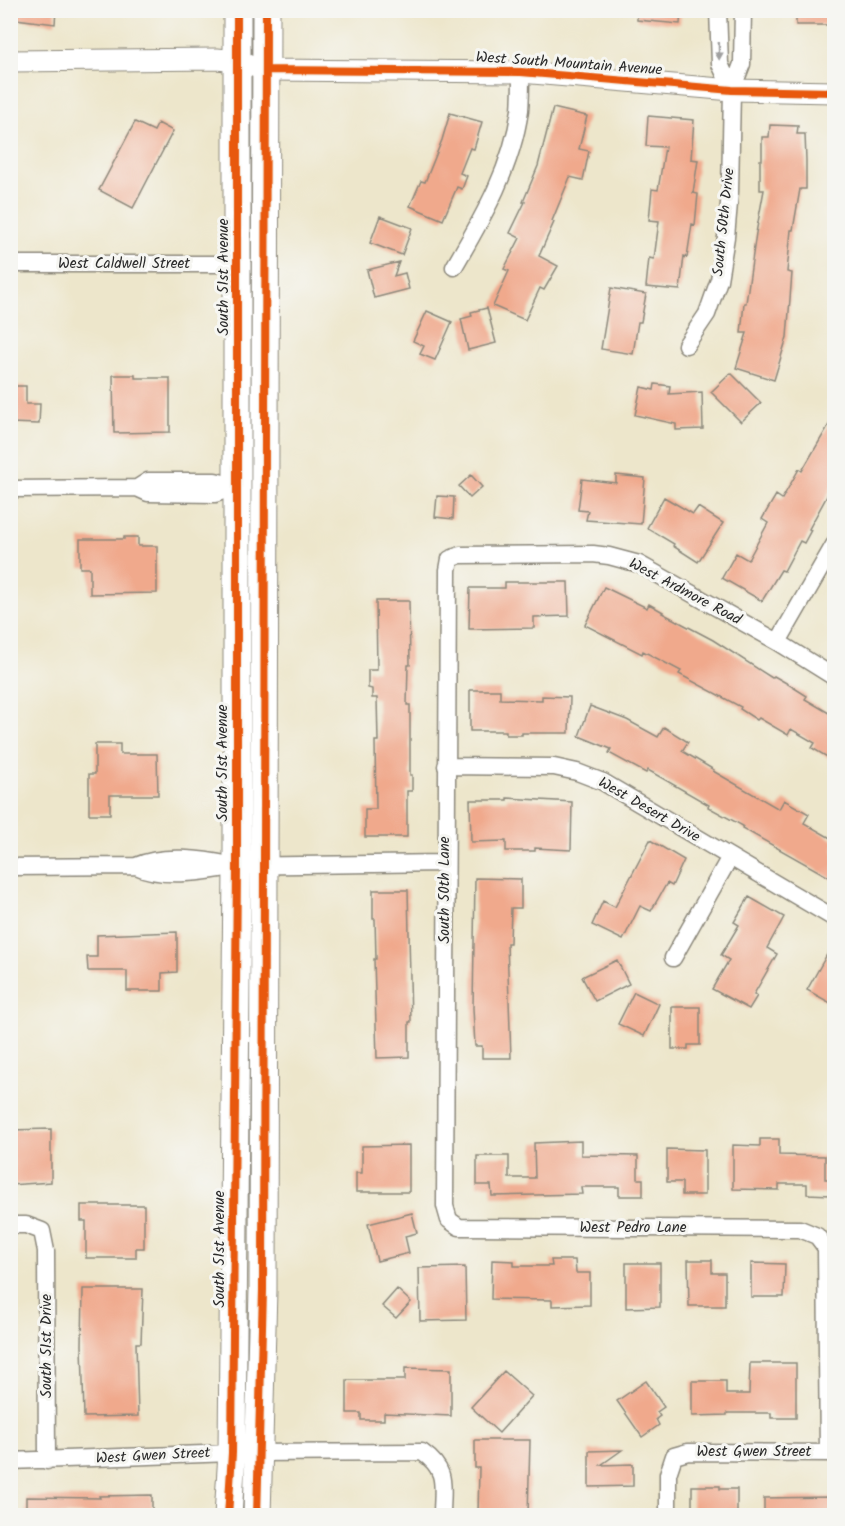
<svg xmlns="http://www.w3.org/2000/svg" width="845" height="1526" viewBox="0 0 845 1526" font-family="Kalam,sans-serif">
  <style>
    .building { fill: #f0a98c }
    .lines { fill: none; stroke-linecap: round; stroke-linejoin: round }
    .minor-casing { stroke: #8c887b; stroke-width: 19 }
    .tertiary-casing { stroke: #8c887b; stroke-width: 23 }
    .primary-casing { stroke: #8c887b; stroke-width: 29 }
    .minor { stroke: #fff; stroke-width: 16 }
    .tertiary { stroke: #fff; stroke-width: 21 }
    .primary { stroke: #fff; stroke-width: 27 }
    .cycleway-casing { stroke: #f6f6f2; stroke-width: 11 }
    .cycleway { stroke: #e8590c; stroke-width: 8 }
    .oneway { fill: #a0a0a0 }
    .labels { text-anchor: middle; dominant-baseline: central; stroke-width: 6; stroke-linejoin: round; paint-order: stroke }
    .street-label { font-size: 15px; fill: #2b2b2b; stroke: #f6f6f2 }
  </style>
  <rect width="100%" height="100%" fill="#f6f6f2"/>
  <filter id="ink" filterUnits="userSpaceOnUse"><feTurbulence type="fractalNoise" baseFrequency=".0167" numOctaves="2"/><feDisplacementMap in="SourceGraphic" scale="12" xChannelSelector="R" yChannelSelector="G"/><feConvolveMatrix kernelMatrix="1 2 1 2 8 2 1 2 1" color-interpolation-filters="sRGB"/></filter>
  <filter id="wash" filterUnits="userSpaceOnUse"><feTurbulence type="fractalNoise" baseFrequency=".008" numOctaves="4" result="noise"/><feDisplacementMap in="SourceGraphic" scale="24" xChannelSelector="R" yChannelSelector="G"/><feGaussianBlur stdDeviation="1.35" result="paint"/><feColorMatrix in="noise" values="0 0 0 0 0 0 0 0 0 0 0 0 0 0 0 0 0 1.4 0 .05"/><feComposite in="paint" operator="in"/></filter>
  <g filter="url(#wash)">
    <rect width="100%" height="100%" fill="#ede6cb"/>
    <g id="blocks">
      <path class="building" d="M17,10H56L55,24L16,19Z
        M637,10H681L680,24L637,20Z
        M796,10H833V25H796Z
        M553,108L587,116L579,149L589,151L583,180L570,177L552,221L554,222L539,256L558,266L544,290L540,288L525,320L493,306L509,271L504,269L520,238L510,233L525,202H523L538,166Z
        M450,113L482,122L474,149L470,148L460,173L467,176L462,189L457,187L443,220L410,206L421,181L425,182L442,140Z
        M648,116L694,120L691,159L698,160L693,193L698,194L695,225L692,224L687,257L684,256L680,290L646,287L649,258L654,259L659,221L649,220L652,189L658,190L665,147L646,146Z
        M135,122L154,131L158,123L173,131L133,208L99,190Z
        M770,125L798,126L797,134H805L806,160V189H800L793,230H791L787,272L792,273L787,337L774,380L736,368L747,333H741L744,303H746L756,233L764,190H760V160H762V137H769Z
        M380,216L412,228L402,255L370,243Z
        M399,262L394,276L405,273L409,289L374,298L367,270Z
        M611,288L646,294L641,322H638L633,354L601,349Z
        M487,308L496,343L468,350L461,319L472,316L471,312Z
        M427,311L452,322L435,360L420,354L424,346L413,341Z
        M731,373L761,403L741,422L711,392Z
        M113,375H135V378H170V432L114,433Z
        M655,384L670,386L669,394L702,392L703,429L676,430V424L635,415L641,387L654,390Z
        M10,386H26V404H40L39,424L10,423Z
        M834,416V483L809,529L811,530L804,543L800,541L784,571L781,570L762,601L722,578L736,553L748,560L768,523L762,519L776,495L782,499L799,469L802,471Z
        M471,475L482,487L470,498L459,486Z
        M616,475L645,478L641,524L586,520L588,511L578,510L582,479L616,483Z
        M437,496L454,497L453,519L435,517Z
        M664,497L693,514L698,507L723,523L698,562L673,546L674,544L647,528Z
        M124,537H138V546H157V593L90,594V568H80V539H124Z
        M505,582H568L569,616L534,617V628L469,629L470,588H505Z
        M604,587L647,608L649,604L663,612L662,613L713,640L772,678L774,676L788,684L807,696L805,699L834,716V761L812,748L815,743L791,729L788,735L759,718L757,720L740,709L741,707L679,674L681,671L643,651L642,654L585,625Z
        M376,601H409L410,665H408L407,705H410V775H412V791H407V837H365V809H376L375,741H378L377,698H372V689L368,688V670H377Z
        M470,690H500V699L542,700V696L570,697L569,733H522V735H506V731H470Z
        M590,706L627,720L658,737L664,727L688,742L682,751L714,770L713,771L779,809L784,800L809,814L804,823L834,840V880L742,828L743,826L708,807L709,805L648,770L646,773L609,753L611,749L579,736Z
        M95,744H120V754H157L158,795H110V814H89V774H95Z
        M507,798L572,802L571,850L535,848V851H506V841L471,842L470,800H507Z
        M650,840L684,860L672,886L667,883L651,911L640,906L623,940L592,925L603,901L615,907Z
        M475,878L521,879V908H511L510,943H507L511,1058H482V1046H475L473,1008Z
        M373,890H408L411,1022H409V1057L377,1058L374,959H376L375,919H373Z
        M749,897L784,917L767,948L777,954L754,994L757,996L749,1009L712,989L729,960L721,955L739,925L734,922Z
        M177,932V972L162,973V991H127V971H88L87,957H97V935Z
        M834,942V1005L807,990Z
        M617,960L629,984L595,1001L582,977Z
        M634,992L659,1004L644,1036L618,1024Z
        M672,1007H700V1045H688V1049H672Z
        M51,1129V1182L10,1185V1130Z
        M760,1139H779V1155L825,1156V1179H831V1195L807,1194V1184H779V1190L733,1189V1145L760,1146Z
        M581,1141V1155L638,1156V1179H643V1196H619V1187H581L582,1194L492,1196L491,1185H477V1156H509V1178H535L534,1143Z
        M409,1145V1192H356V1173H362V1146Z
        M667,1149L705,1150V1195H682V1182H667Z
        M81,1205H144V1248H136V1258H86V1221H81Z
        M412,1213L417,1233L405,1236L409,1253L377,1261L368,1224Z
        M492,1260L514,1261V1266H552L551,1260H575L576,1273H590V1305L552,1306V1300L491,1299Z
        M688,1260H712V1273H725V1306H689Z
        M626,1263H660V1307L626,1308Z
        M751,1263L785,1264L784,1297H751Z
        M465,1267L466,1320L420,1321L419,1268Z
        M83,1289H143L141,1343H136L138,1416L84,1417L82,1345Z
        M397,1289L411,1302L396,1318L382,1306Z
        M750,1363H796V1418H771V1413H727V1415L692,1416V1381H726V1394H749Z
        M405,1368L451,1369V1416L384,1413V1420H361V1413H347V1380H405Z
        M504,1371L532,1396L499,1433L471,1407Z
        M646,1381L664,1407L657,1412L660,1416L656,1419L659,1425L642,1437L617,1401Z
        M475,1440H530L528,1515H478L479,1468H475Z
        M622,1450L601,1465L633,1464V1486L589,1487V1451Z
        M692,1486H720V1489H737V1515H692Z
        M152,1495V1515H26V1497L100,1498L99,1496Z
        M834,1497V1515H764V1498Z"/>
    </g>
  </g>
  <g filter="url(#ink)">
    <use href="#blocks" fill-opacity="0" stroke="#8c887b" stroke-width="1.5"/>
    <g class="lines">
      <g class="minor-casing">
        <path id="minor" d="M718,10L720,64L732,90
          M10,264H238
          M454,267C483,217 512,168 520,110C521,98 521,85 521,72
          M686,345L707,314L719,280L726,237L730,192L732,90L742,64L743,10
          M137,488L148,481H215L236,486
          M10,489L137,488L148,493L215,494L237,486
          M778,642L834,545
          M446,766L554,767L577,772L603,782L834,918
          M136,866C163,879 207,872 237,866L445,863
          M10,867L136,866C162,854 203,859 230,865
          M673,958L730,857
          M10,1225H26L42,1231L46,1251L47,1461
          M828,1453L826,1248L817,1236L800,1229L459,1227L449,1220L445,1206L448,570L450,559L460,555L593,554L609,556L639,564L778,642L834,677
          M10,1461L232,1453L422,1452C449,1471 442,1486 442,1516
          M668,1516V1474L674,1456L688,1452L834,1453"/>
      </g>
      <g class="tertiary-casing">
        <path id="tertiary" d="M10,61L217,59L237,61L266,70L521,72L732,90L834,92"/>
      </g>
      <g class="primary-casing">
        <path id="primary" d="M228,1516L232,1453L237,866V10
          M257,1516L263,1290L266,10"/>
      </g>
      <use href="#minor" class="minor"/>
      <use href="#tertiary" class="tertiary"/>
      <use href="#primary" class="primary"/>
      <g class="cycleway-casing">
        <path id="cycleway" d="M266,70L521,72L732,90L834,92
          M228,1516L232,1453L237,866V10
          M257,1516L263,1290L266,10"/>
      </g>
      <use href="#cycleway" class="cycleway"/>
    </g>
    <defs><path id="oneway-solid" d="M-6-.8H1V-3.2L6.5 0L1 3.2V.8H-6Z" transform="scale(1.5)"/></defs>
    <use class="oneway" href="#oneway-solid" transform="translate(719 51) rotate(89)"/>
  </g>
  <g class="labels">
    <g class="street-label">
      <text transform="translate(569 64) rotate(4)">West South Mountain Avenue</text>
      <text transform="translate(724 222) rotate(-84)">South 50th Drive</text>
      <text x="124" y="264">West Caldwell Street</text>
      <text transform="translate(224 277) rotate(-90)">South 51st Avenue</text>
      <text transform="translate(685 592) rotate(28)">West Ardmore Road</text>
      <text transform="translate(223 763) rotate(-90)">South 51st Avenue</text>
      <text transform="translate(649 810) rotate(30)">West Desert Drive</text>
      <text transform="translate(445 890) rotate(-90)">South 50th Lane</text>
      <text x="633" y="1228">West Pedro Lane</text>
      <text transform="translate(220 1249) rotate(-90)">South 51st Avenue</text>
      <text transform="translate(47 1346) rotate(-90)">South 51st Drive</text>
      <text x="754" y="1452">West Gwen Street</text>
      <text transform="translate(153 1456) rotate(-3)">West Gwen Street</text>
    </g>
  </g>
  <rect width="845" height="1526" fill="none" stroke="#f6f6f2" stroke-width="36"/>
</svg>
